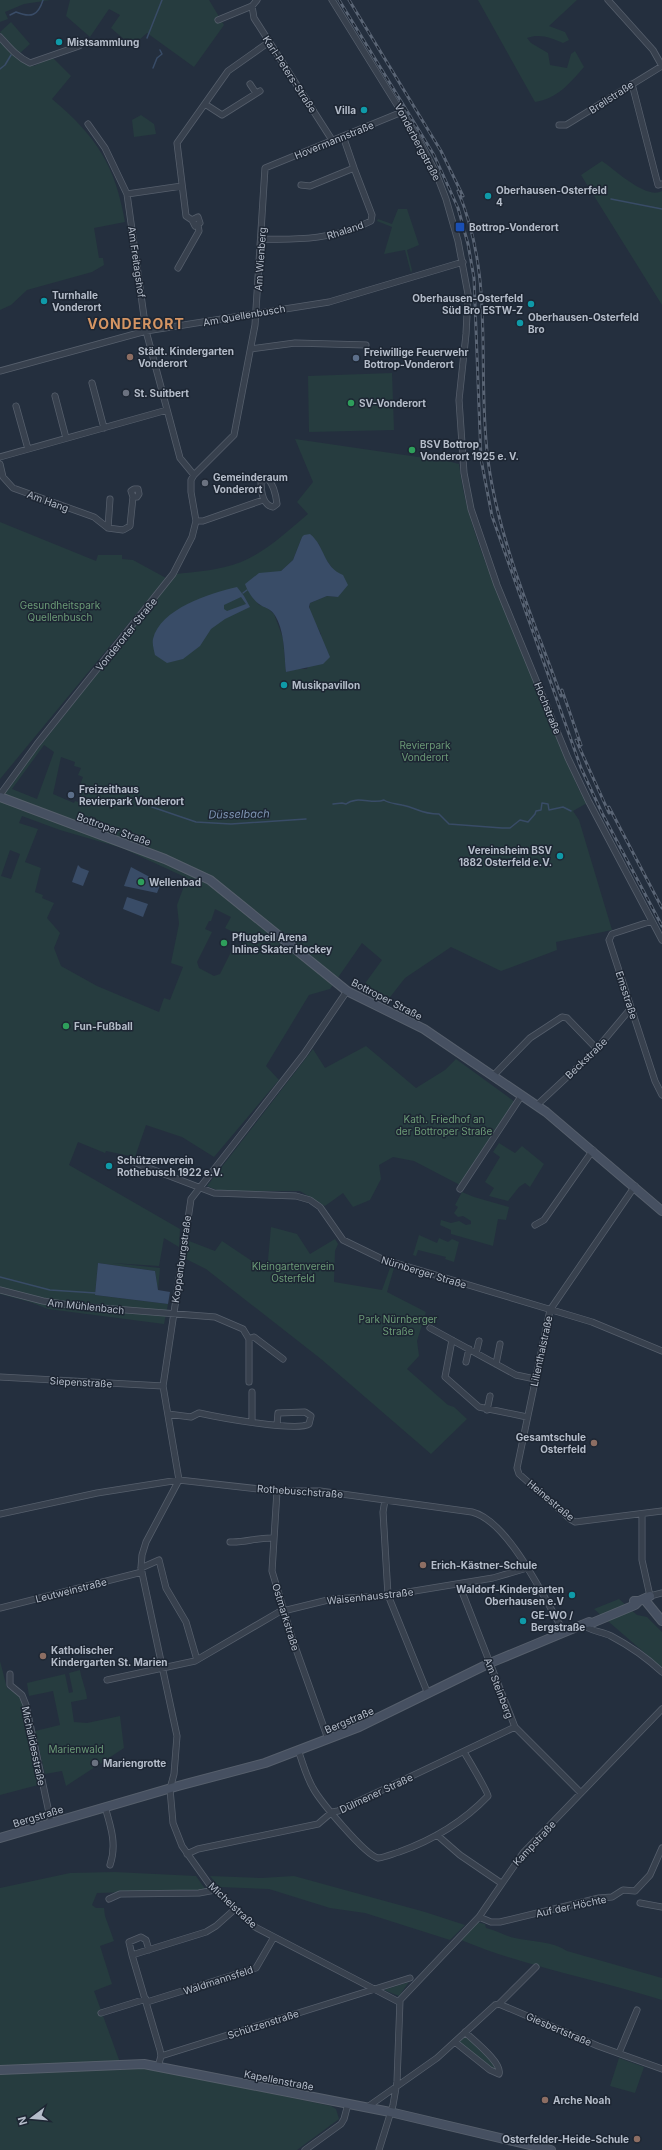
<svg xmlns="http://www.w3.org/2000/svg" width="662" height="2150" viewBox="0 0 662 2150" font-family="Inter,sans-serif">
  <style>
    .green { fill: #263c3f; fill-rule: evenodd }
    .water { fill: #394c67; fill-rule: evenodd }
    .lines { fill: none; stroke-linecap: round; stroke-linejoin: round }
    .stream { stroke: #394c67; stroke-width: 1.5 }
    .street-casing { stroke: #565f6c; stroke-width: 7 }
    .secondary-casing { stroke: #565f6c; stroke-width: 10 }
    .street { stroke: #38414e; stroke-width: 5.5 }
    .secondary { stroke: #465061; stroke-width: 8 }
    .rail-casing { stroke: #5a6575; stroke-width: 3 }
    .rail { stroke: #1d2633; stroke-width: 1.5; stroke-dasharray: 4.5; stroke-linecap: butt }
    .culture-dot { fill: #0f9aa8; stroke: #1d2633; stroke-width: 1.5 }
    .transit-dot { fill: #1a4fb4; stroke: #1d2633; stroke-width: 1.5 }
    .education-dot { fill: #8d6e63; stroke: #1d2633; stroke-width: 1.5 }
    .service-dot { fill: #5c6f8a; stroke: #1d2633; stroke-width: 1.5 }
    .worship-dot { fill: #6b7280; stroke: #1d2633; stroke-width: 1.5 }
    .leisure-dot { fill: #2e9e5b; stroke: #1d2633; stroke-width: 1.5 }
    .labels { text-anchor: middle; dominant-baseline: central; stroke-width: 3; stroke-linejoin: round; paint-order: stroke }
    .poi-label { font-size: 10px; font-weight: bold; fill: #b4bcc9; stroke: #1d2633; text-anchor: start }
    .street-label { font-size: 10px; fill: #b4bcc9; stroke: #1d2633 }
    .park-label { font-size: 10px; fill: #6b9a76; stroke: #1d2633 }
    .water-label { font-size: 11px; font-style: italic; fill: #7c92b1; stroke: #1d2633 }
    .district-label { font-size: 14px; font-weight: bold; letter-spacing: 1px; fill: #d59563; stroke: #1d2633 }
  </style>
  <rect width="100%" height="100%" fill="#242f3e"/>
  <path class="green" d="M0,0H50L24,4L5,12L8,19L0,22Z
    M70,0H209L224,25L194,67L147,33L132,46L111,28L120,15L109,9L90,37L66,16Z
    M478,0H577L549,26L565,32L569,40L563,43C552,38 539,33 527,38L531,43L548,53L550,65L567,68L571,54L575,51L584,67C570,83 557,99 535,102Z
    M11,22L30,44L19,54L0,32Z
    M0,38L28,65L34,66L52,57L71,76L52,99C97,137 115,165 125,222L94,228L99,258H103L104,265L92,272L27,290L11,305L0,310Z
    M141,115L154,124L156,134L134,137L132,120Z
    M602,161C615,170 647,200 662,191V305L581,175Z
    M398,209H407L419,245L407,250L412,270L411,273L405,250L384,254L392,227L377,221L378,219L392,224Z
    M392,373L394,430L309,432L308,376Z
    M295,439L425,458L432,457L459,464C466,524 493,581 516,636C537,687 557,737 578,788L587,803L573,811L579,820L612,930L556,942L557,950L501,971L451,947L405,978L387,1001L361,989L382,960L362,943L330,989L309,995L266,1066L279,1080L214,1157L182,1137L146,1125L135,1157L106,1151L105,1153L78,1142L69,1165L180,1229L179,1247L164,1238L159,1266L112,1263L160,1268L158,1290L155,1271L98,1263L95,1295L168,1304L164,1324L48,1309L30,1302L0,1294V793L5,790L176,574C192,572 210,571 225,567C258,560 283,535 308,514L297,502L313,482ZM302,537L319,544L322,554L335,572L338,597L327,596L310,603L309,612L321,634L307,669H297L286,672L283,638L274,614L265,606L259,605L246,586L281,571L293,560ZM44,745L54,752L37,799L12,789ZM61,757L75,762L74,766L81,768L78,775L83,777L80,785L84,787L78,802L75,801L74,803L53,794ZM22,816L60,830L122,848L187,878L177,905L179,924L171,963L183,967L170,1000L164,998L159,1012L97,986L61,966L54,948L60,933L47,918L54,903L42,898L43,895L35,892L41,868L25,862L38,829L19,823ZM10,850L20,854L11,879L1,876ZM215,909L231,917L225,928L235,933L237,940L242,942L240,946L235,944L220,974L214,976L199,968L197,962L212,932L205,929L209,921H211Z
    M0,522L96,561L98,555H122V559L133,560L166,578L0,779Z
    M366,1046L416,1088L445,1070L456,1059L515,1102L460,1185L414,1161L393,1157L379,1165L381,1179L370,1200L353,1207L343,1193L325,1206L300,1191H219L207,1186L313,1049L325,1068Z
    M499,1143L515,1153L522,1146L544,1164L530,1187L525,1183L519,1187L508,1201L489,1196L494,1188L485,1182L500,1157L493,1152Z
    M462,1192L474,1197L509,1207L506,1220L498,1219L493,1246L451,1234V1230L440,1225L441,1220L451,1223L459,1221L466,1225L471,1224V1221L463,1216L458,1217L454,1213L458,1207L455,1205Z
    M271,1227L297,1234L310,1254L335,1239L338,1244L335,1251L334,1282L382,1290L390,1268H394L387,1292L426,1312L417,1341L419,1356L407,1369L448,1405L454,1407L467,1419L431,1454L321,1359L206,1269L186,1259L189,1241L215,1251L222,1241L267,1271Z
    M419,1235L437,1243L439,1238L448,1242L452,1239L459,1242L454,1262L445,1259L446,1257L418,1250L416,1256L413,1255Z
    M619,1599L637,1615L647,1617L662,1632V1668L594,1609Z
    M0,1661L7,1688L17,1694L23,1702L38,1785L0,1795Z
    M80,1670C81,1678 87,1692 87,1699L71,1702L74,1722L87,1723L120,1716L124,1748L66,1786L62,1771L45,1774L35,1731L60,1725L53,1691L29,1696L27,1683L65,1674L69,1693L73,1692L69,1673Z
    M115,1872L196,1876L206,1890L97,1893L92,1905L96,1908H104L105,1916L114,1941L100,1946L112,1984L94,1991L122,2068L147,2067L331,2106L336,2109L339,2119L297,2150H0V1888L70,1873Z
    M210,1876L261,1878L294,1876L425,1912L465,1925L450,1940L365,1913L330,1908L269,1889L219,1887Z
    M477,1922L485,1924L486,1928C496,1930 505,1936 515,1938C532,1942 552,1941 567,1951L662,1978V2000C595,1979 526,1967 461,1940Z
    M409,1982L399,1996L384,1990Z
    M467,2035L496,2064L497,2068L496,2072L456,2045Z
    M619,2058L644,2067L635,2093L610,2086Z"/>
  <path class="water" d="M310,534C325,546 323,567 343,575L348,585L338,597L327,596L310,603L309,607L330,657L323,664L286,672C284,654 285,630 274,614C270,608 264,608 259,604C253,600 247,590 245,584L259,573L281,571L293,560L302,537L304,535Z
    M237,587L244,596L250,607L225,619L211,629L200,646L183,659L167,663L155,655C154,650 152,644 153,639C160,609 210,593 237,587ZM241,597L246,604L227,611L224,609V605Z
    M78,865L81,868L89,871L83,886L72,882Z
    M131,867L161,883L157,893L124,886Z
    M127,897L148,904L143,917L123,909Z
    M98,1263L155,1271L158,1290L170,1292L168,1304L95,1295Z"/>
  <g class="lines">
    <path class="stream" d="M10,15L16,12C31,18 38,16 43,0
      M147,38L162,0
      M153,68L157,58L162,54L160,50
      M0,69L5,65L11,55
      M611,199L662,209
      M243,593L247,590
      M333,804L342,803L346,804C357,795 373,805 384,800C390,804 395,803 402,805C418,808 420,814 439,814L449,824L502,828H510L520,820L528,822L535,814L536,811L541,810L542,803L548,804L549,810L563,807L571,811
      M152,807L196,822L231,824L306,819
      M0,1277L50,1290L96,1293"/>
    <g class="street-casing">
      <path id="street" d="M332,0L420,142L436,173L446,199L458,241L468,294L466,334L459,400L464,473L471,509L497,585L568,758L589,802L662,940
        M608,0L653,50L662,66
        M252,6L254,18L332,140
        M218,20L252,6L257,0
        M0,37C9,47 17,57 30,63L79,46
        M250,84L256,93
        M632,84L658,185L662,184
        M205,104L222,115L260,91
        M559,125H566L571,122L662,66
        M301,185L310,186L354,168L343,136
        M127,194L182,186
        M192,220L198,217L200,223L195,226L192,220L186,216L177,143L228,71L269,42
        M261,239C300,240 336,239 371,221L372,215L354,168
        M178,268L199,231L198,225
        M251,349L295,343L366,345
        M0,371L146,331L329,302L463,262
        M92,383L104,428
        M55,396L66,438
        M16,406L28,449
        M0,457L167,410
        M0,464L3,477L13,488L94,517L108,528L123,530L130,526L133,497L131,491L134,489H138L139,494L137,497H133
        M194,475L234,435L255,325L265,168L402,112
        M268,479C273,484 276,496 277,504L273,507C262,505 261,491 261,481Z
        M196,521H203L263,500
        M108,528L110,499
        M0,795L37,744L173,574L192,537L196,521L191,492V480L194,475L180,458L146,331L127,194L105,148L88,124
        M652,921L612,934L609,940L655,1081L662,1095
        M347,991L304,1054L191,1199L163,1386L179,1480L146,1542L142,1555L141,1568L177,1736L174,1774L170,1789L173,1823L182,1846L209,1884L255,1927L399,2002
        M493,1076L530,1038L562,1017L567,1018L597,1049
        M537,1105L595,1051L631,1008
        M133,1162L214,1193L296,1196L310,1200L320,1207L343,1240L382,1259L592,1322L662,1351
        M635,1186L550,1310L517,1468L519,1474L570,1519L575,1522L662,1511
        M460,1189L522,1095
        M535,1225L544,1220L593,1150
        M0,1290L43,1301L76,1306L215,1317L243,1329L249,1339L254,1337L283,1359
        M430,1328L516,1375L535,1379
        M249,1339V1382
        M452,1340L445,1377L479,1407L527,1417
        M476,1353L479,1341
        M466,1362L469,1349
        M496,1364L500,1344
        M0,1377L163,1386
        M487,1410L490,1396
        M168,1414L191,1417L199,1413C217,1417 297,1432 309,1424L311,1416L305,1412L278,1413L277,1425
        M252,1421V1392
        M277,1491L272,1571L292,1638L328,1739
        M385,1500L383,1512L388,1595L428,1694
        M0,1514L97,1493L179,1480L277,1491H320L472,1512C509,1521 545,1600 564,1632
        M642,1514V1560L650,1596L662,1593
        M230,1542C245,1543 258,1537 274,1538
        M141,1568L159,1560L166,1588L186,1622L197,1660
        M459,1584L515,1727L581,1793
        M0,1608L142,1572
        M582,1624C591,1632 601,1631 611,1636C630,1646 646,1657 662,1672
        M10,1674V1685L22,1695L26,1705L51,1822
        M107,1680L195,1661L279,1612L332,1599L384,1596L493,1578L527,1568
        M298,1750C303,1763 306,1776 313,1788C320,1801 365,1855 378,1858C386,1857 392,1854 399,1852C433,1840 464,1821 488,1796C488,1792 468,1759 464,1752
        M105,1807C111,1827 117,1845 110,1865
        M437,1835L460,1855L501,1883
        M187,1854L198,1849L318,1824L332,1812L338,1811L515,1727
        M109,1899L120,1894L199,1893L215,1890
        M640,1903L662,1907
        M479,1917L491,1922H500L599,1898L612,1897L623,1890L635,1891L650,1875L662,1848
        M132,1955L129,1942L141,1937L146,1940L149,1950
        M147,2002L256,1968L274,1937
        M499,2004L598,2046L662,2069
        M101,2013L146,1999
        M455,2042L490,2070L499,2074C503,2063 473,2040 465,2032
        M619,2053L637,2010
        M161,2056L410,1978
        M158,2067L161,2056L160,2050L132,1955L206,1932L216,1926L235,1909
        M366,2108L437,2058L495,2005L499,2004L536,1967
        M305,2150L341,2124L344,2119L348,2104
        M379,2150L393,2105L397,2082L400,2000L479,1917L523,1853L662,1709"/>
    </g>
    <g class="secondary-casing">
      <path id="secondary" d="M0,797L165,859L210,880L347,991L424,1029L546,1112L662,1211
        M644,1599L662,1621
        M634,1601H639L650,1596
        M0,1838L178,1786L265,1763L359,1727L490,1663L589,1622L592,1623L635,1605L639,1601
        M0,2070L144,2064L390,2112L551,2150"/>
    </g>
    <use href="#street" class="street"/>
    <use href="#secondary" class="secondary"/>
    <g class="rail-casing">
      <path id="rail" d="M339,0L434,155L458,208L468,244L474,278L481,459L492,516L581,768L602,813L662,926
        M349,0L441,151L463,196
        M458,191C496,282 476,367 488,460C498,539 534,621 561,696
        M562,690L581,745
        M576,740L609,813
        M609,807L662,908"/>
    </g>
    <use href="#rail" class="rail"/>
  </g>
  <g class="culture-dot">
    <circle cx="59" cy="42" r="4"/>
    <circle cx="364" cy="110" r="4"/>
    <circle cx="488" cy="196" r="4"/>
    <circle cx="44" cy="301" r="4"/>
    <circle cx="531" cy="304" r="4"/>
    <circle cx="520" cy="323" r="4"/>
    <circle cx="284" cy="685" r="4"/>
    <circle cx="560" cy="856" r="4"/>
    <circle cx="109" cy="1166" r="4"/>
    <circle cx="572" cy="1595" r="4"/>
    <circle cx="523" cy="1621" r="4"/>
  </g>
  <rect class="transit-dot" x="455" y="222" width="10" height="10" rx="2"/>
  <g class="education-dot">
    <circle cx="130" cy="357" r="4"/>
    <circle cx="594" cy="1443" r="4"/>
    <circle cx="423" cy="1565" r="4"/>
    <circle cx="43" cy="1656" r="4"/>
    <circle cx="545" cy="2100" r="4"/>
    <circle cx="637" cy="2139" r="4"/>
  </g>
  <g class="service-dot">
    <circle cx="356" cy="358" r="4"/>
    <circle cx="71" cy="795" r="4"/>
  </g>
  <g class="worship-dot">
    <circle cx="126" cy="393" r="4"/>
    <circle cx="205" cy="483" r="4"/>
    <circle cx="95" cy="1763" r="4"/>
  </g>
  <g class="leisure-dot">
    <circle cx="351" cy="403" r="4"/>
    <circle cx="412" cy="450" r="4"/>
    <circle cx="141" cy="882" r="4"/>
    <circle cx="224" cy="943" r="4"/>
    <circle cx="66" cy="1026" r="4"/>
  </g>
  <g class="labels">
    <g class="poi-label">
      <text x="67" y="42">Mistsammlung</text>
      <text x="356" y="110" text-anchor="end">Villa</text>
      <text x="496" y="190">Oberhausen-Osterfeld<tspan x="496" dy="12">4</tspan></text>
      <text x="469" y="227">Bottrop-Vonderort</text>
      <text x="52" y="295">Turnhalle<tspan x="52" dy="12">Vonderort</tspan></text>
      <text x="523" y="298" text-anchor="end">Oberhausen-Osterfeld<tspan x="523" dy="12">Süd Bro ESTW-Z</tspan></text>
      <text x="528" y="317">Oberhausen-Osterfeld<tspan x="528" dy="12">Bro</tspan></text>
      <text x="138" y="351">Städt. Kindergarten<tspan x="138" dy="12">Vonderort</tspan></text>
      <text x="364" y="352">Freiwillige Feuerwehr<tspan x="364" dy="12">Bottrop-Vonderort</tspan></text>
      <text x="134" y="393">St. Suitbert</text>
      <text x="359" y="403">SV-Vonderort</text>
      <text x="420" y="444">BSV Bottrop<tspan x="420" dy="12">Vonderort 1925 e. V.</tspan></text>
      <text x="213" y="477">Gemeinderaum<tspan x="213" dy="12">Vonderort</tspan></text>
      <text x="292" y="685">Musikpavillon</text>
      <text x="79" y="789">Freizeithaus<tspan x="79" dy="12">Revierpark Vonderort</tspan></text>
      <text x="552" y="850" text-anchor="end">Vereinsheim BSV<tspan x="552" dy="12">1882 Osterfeld e.V.</tspan></text>
      <text x="149" y="882">Wellenbad</text>
      <text x="232" y="937">Pflugbeil Arena<tspan x="232" dy="12">Inline Skater Hockey</tspan></text>
      <text x="74" y="1026">Fun-Fußball</text>
      <text x="117" y="1160">Schützenverein<tspan x="117" dy="12">Rothebusch 1922 e.V.</tspan></text>
      <text x="586" y="1437" text-anchor="end">Gesamtschule<tspan x="586" dy="12">Osterfeld</tspan></text>
      <text x="431" y="1565">Erich-Kästner-Schule</text>
      <text x="564" y="1589" text-anchor="end">Waldorf-Kindergarten<tspan x="564" dy="12">Oberhausen e.V</tspan></text>
      <text x="531" y="1615">GE-WO /<tspan x="531" dy="12">Bergstraße</tspan></text>
      <text x="51" y="1650">Katholischer<tspan x="51" dy="12">Kindergarten St. Marien</tspan></text>
      <text x="103" y="1763">Mariengrotte</text>
      <text x="553" y="2100">Arche Noah</text>
      <text x="629" y="2139" text-anchor="end">Osterfelder-Heide-Schule</text>
    </g>
    <g class="street-label">
      <text transform="translate(290 74) rotate(57)">Karl-Peters-Straße</text>
      <text transform="translate(611 97) rotate(-33)">Breilstraße</text>
      <text transform="translate(334 140) rotate(-22)">Hovermannstraße</text>
      <text transform="translate(418 142) rotate(62)">Vonderbergstraße</text>
      <text transform="translate(345 230) rotate(-18)">Rhaland</text>
      <text transform="translate(260 259) rotate(-86)">Am Wienberg</text>
      <text transform="translate(137 262) rotate(82)">Am Freitagshof</text>
      <text transform="translate(244 315) rotate(-10)">Am Quellenbusch</text>
      <text transform="translate(48 501) rotate(20)">Am Hang</text>
      <text transform="translate(126 634) rotate(-51)">Vonderorter Straße</text>
      <text transform="translate(548 708) rotate(68)">Hochstraße</text>
      <text transform="translate(114 829) rotate(20)">Bottroper Straße</text>
      <text transform="translate(627 995) rotate(72)">Emsstraße</text>
      <text transform="translate(387 999) rotate(27)">Bottroper Straße</text>
      <text transform="translate(586 1058) rotate(-44)">Beckstraße</text>
      <text transform="translate(181 1259) rotate(-82)">Koppenburgstraße</text>
      <text transform="translate(424 1272) rotate(17)">Nürnberger Straße</text>
      <text transform="translate(86 1306) rotate(6)">Am Mühlenbach</text>
      <text transform="translate(541 1351) rotate(-78)">Lilienthalstraße</text>
      <text transform="translate(81 1382) rotate(3)">Siepenstraße</text>
      <text transform="translate(300 1491) rotate(4)">Rothebuschstraße</text>
      <text transform="translate(551 1500) rotate(40)">Heinestraße</text>
      <text transform="translate(71 1590) rotate(-14)">Leutweinstraße</text>
      <text transform="translate(370 1596) rotate(-6)">Waisenhausstraße</text>
      <text transform="translate(286 1617) rotate(73)">Ostmarkstraße</text>
      <text transform="translate(499 1688) rotate(69)">Am Steinberg</text>
      <text transform="translate(349 1720) rotate(-23)">Bergstraße</text>
      <text transform="translate(34 1746) rotate(78)">Michalidesstraße</text>
      <text transform="translate(376 1793) rotate(-25)">Dülmener Straße</text>
      <text transform="translate(38 1816) rotate(-17)">Bergstraße</text>
      <text transform="translate(534 1843) rotate(-47)">Kampstraße</text>
      <text transform="translate(233 1905) rotate(43)">Michelstraße</text>
      <text transform="translate(571 1906) rotate(-12)">Auf der Höchte</text>
      <text transform="translate(218 1980) rotate(-18)">Waldmannsfeld</text>
      <text transform="translate(263 2024) rotate(-18)">Schützenstraße</text>
      <text transform="translate(559 2029) rotate(23)">Giesbertstraße</text>
      <text transform="translate(279 2080) rotate(11)">Kapellenstraße</text>
    </g>
    <g class="park-label">
      <text x="60" y="605">Gesundheitspark<tspan x="60" dy="12">Quellenbusch</tspan></text>
      <text x="425" y="745">Revierpark<tspan x="425" dy="12">Vonderort</tspan></text>
      <text x="444" y="1119">Kath. Friedhof an<tspan x="444" dy="12">der Bottroper Straße</tspan></text>
      <text x="293" y="1266">Kleingartenverein<tspan x="293" dy="12">Osterfeld</tspan></text>
      <text x="398" y="1319">Park Nürnberger<tspan x="398" dy="12">Straße</tspan></text>
      <text x="76" y="1749">Marienwald</text>
    </g>
    <g class="water-label">
      <text transform="translate(239 814) rotate(-1)">Düsselbach</text>
    </g>
    <g class="district-label">
      <text x="136" y="323">VONDERORT</text>
    </g>
  </g>
  <g transform="translate(32 2118) rotate(254)" stroke="#1d2633" stroke-width="3" paint-order="stroke">
  <path d="M0-3L7 15L0 10L-7 15Z" fill="#b4bcc9"/>
  <text y="-6" font-size="11" font-weight="bold" text-anchor="middle" fill="#b4bcc9">N</text>
  </g>
</svg>
